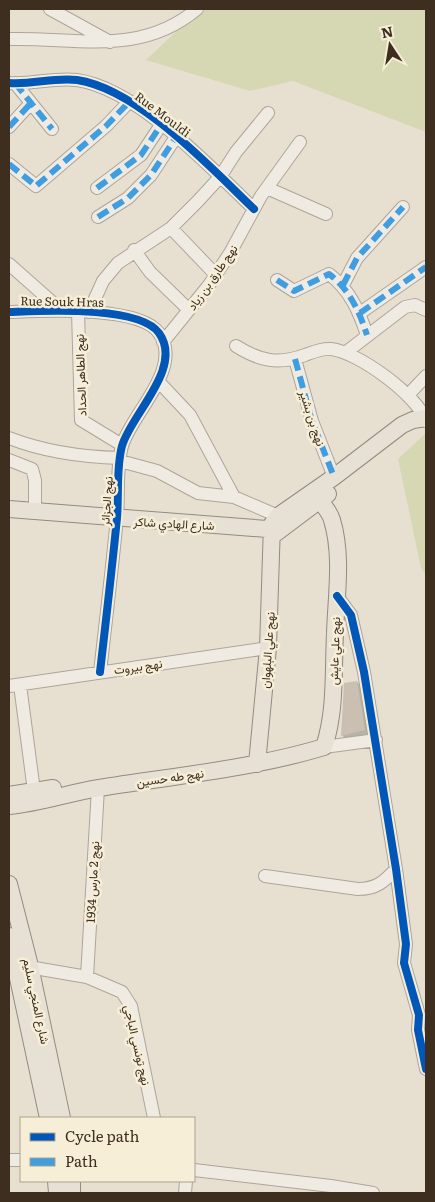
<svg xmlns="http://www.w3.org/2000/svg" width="435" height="1202" viewBox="0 0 435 1202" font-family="Literata,Vazirmatn,serif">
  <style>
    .green { fill: #d6d7b3 }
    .shadow { fill: #0003 }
    .building { fill: #cbbfb2 }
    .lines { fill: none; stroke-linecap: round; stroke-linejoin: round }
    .minor-casing { stroke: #ada599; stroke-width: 14 }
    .major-casing { stroke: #928b80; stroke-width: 18 }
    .minor { stroke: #efebe3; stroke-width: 12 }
    .major { stroke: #e6e1d4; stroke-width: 16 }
    .quiet { stroke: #3f9de0; stroke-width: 6; stroke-dasharray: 12 6; stroke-linecap: butt }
    .cycleway-casing { stroke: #f7eed8; stroke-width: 11 }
    .cycleway { stroke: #0057b8; stroke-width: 8 }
    .labels { text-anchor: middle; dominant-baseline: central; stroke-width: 5; stroke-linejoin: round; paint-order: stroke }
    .street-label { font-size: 12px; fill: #3d2e20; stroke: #f7eed8 }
  </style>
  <rect width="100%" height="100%" fill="#e7e0d1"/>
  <path class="green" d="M200,9H426V132L293,81L250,91L146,60Z
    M426,433V575L421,568L398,459Z"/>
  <path class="shadow" d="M357,682L365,690L373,738L350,744L342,735Z"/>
  <path class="building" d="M357,681L365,730L341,736L344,683Z"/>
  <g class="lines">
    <g class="minor-casing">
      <path id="minor" d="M50,9L110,42
        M9,39C76,37 140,57 197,9
        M9,83C32,85 54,77 77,80C138,89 210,167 254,209
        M15,83L52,129
        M9,127L31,103
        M9,164L36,186L106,126L129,102
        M97,188L141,155L161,125
        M267,188L326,214
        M98,217L128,198L151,175L176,137
        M171,228L216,275
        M134,250L150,272L189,310
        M9,264L62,311
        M277,280L294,291L329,274C350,290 359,311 367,335
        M343,285L357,258L403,207
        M78,311L81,420L122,445
        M9,312C41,311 139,305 159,333C184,368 131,414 122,446C116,468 119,494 117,518C112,569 106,620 100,672
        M89,312L103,281L118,263L171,228L198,201L220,177L236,152L268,113
        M360,313L426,267
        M163,342L209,285L230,253L261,196L300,142
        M236,346C260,361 278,365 305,355C313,352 322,348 331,349C358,352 417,395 426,421
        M345,353L405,307L415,305L426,310
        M295,359L312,421L334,477
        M159,382L190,415L234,497L278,516
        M409,394L426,376
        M9,438C45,452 81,457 120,458
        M9,460L32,469L35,480V510
        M120,461L157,471L198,493L234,497
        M337,596L351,615L364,672L396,869L406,944L404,963L419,1015L418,1030L426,1069
        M20,685L34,791
        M9,686L268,648
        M324,747L376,740
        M265,876L358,889C376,889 384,882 396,869
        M23,966L87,977L122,992L131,1006L154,1118
        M87,977L98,788
        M9,1160H21
        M194,1170L331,1186L373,1193
        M185,1193L186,1181"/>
    </g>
    <g class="major-casing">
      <path id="major" d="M9,509L280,530
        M272,536L328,494
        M257,764L268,648L272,524L278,516L334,477L402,425L413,420L426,418
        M9,795L53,788
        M9,806C40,803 68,793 99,788C174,776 251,769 324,747C336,711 333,672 335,634C336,597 343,556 332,520C329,509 319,501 313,492
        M9,884L30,966L62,1118
        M9,936L48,1118
        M56,1181L57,1193
        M72,1181V1193"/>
    </g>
    <use href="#minor" class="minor"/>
    <use href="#major" class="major"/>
    <path class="quiet" d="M15,83L52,129
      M9,127L31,103
      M9,164L36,186L106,126L129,102
      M97,188L141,155L161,125
      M98,217L128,198L151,175L176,137
      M277,280L294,291L329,274C350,290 359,311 367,335
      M343,285L357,258L403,207
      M360,313L426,267
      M295,359L312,421L334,477"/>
    <g class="cycleway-casing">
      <path id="cycleway" d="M9,83C32,85 54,77 77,80C138,89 210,167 254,209
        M9,312C41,311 139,305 159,333C184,368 131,414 122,446C116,468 119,494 117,518C112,569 106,620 100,672
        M337,596L351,615L364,672L396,869L406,944L404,963L419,1015L418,1030L426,1069"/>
    </g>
    <use href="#cycleway" class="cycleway"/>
  </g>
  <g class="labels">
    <g class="street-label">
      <text transform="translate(163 114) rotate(37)">Rue Mouldi</text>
      <text transform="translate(212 277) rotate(-55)">نهج طارق بن زياد</text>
      <text transform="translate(62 301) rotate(1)">Rue Souk Hras</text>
      <text transform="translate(80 375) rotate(-92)">نهج الطاهر الحداد</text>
      <text transform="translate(313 418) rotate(72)">نهج بن بشير</text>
      <text transform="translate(106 501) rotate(-86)">نهج الجزائر</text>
      <text transform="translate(174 523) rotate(3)">شارع الهادي شاكر</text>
      <text transform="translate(267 650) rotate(-86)">نهج علي البلهوان</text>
      <text transform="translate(334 651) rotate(-88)">نهج علي عايش</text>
      <text transform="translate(138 666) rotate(-8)">نهج بيروت</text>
      <text transform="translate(170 777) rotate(-8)">نهج طه حسين</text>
      <text transform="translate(92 882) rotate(-87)">نهج 2 مارس 1934</text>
      <text transform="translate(37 1001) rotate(78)">شارع المنجي سليم</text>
      <text transform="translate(138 1045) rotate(77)">نهج تونسي الباجي</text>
    </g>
  </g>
  <rect width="435" height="1202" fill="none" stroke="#3d2e20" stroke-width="20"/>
  <rect x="20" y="1117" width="175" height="65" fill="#f7eed8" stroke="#ada18e"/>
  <rect x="30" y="1133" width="25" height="8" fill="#0057b8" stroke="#ada18e"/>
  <text x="65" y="1142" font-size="15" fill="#3d2e20">Cycle path</text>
  <rect x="30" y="1158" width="25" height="8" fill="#3f9de0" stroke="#ada18e"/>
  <text x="65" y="1167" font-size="15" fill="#3d2e20">Path</text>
  <g transform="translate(390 45) rotate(348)" stroke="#f7eed8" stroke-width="4" paint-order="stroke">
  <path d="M0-4L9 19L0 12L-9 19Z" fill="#3d2e20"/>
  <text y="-8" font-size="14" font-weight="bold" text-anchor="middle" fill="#3d2e20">N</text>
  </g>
</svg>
